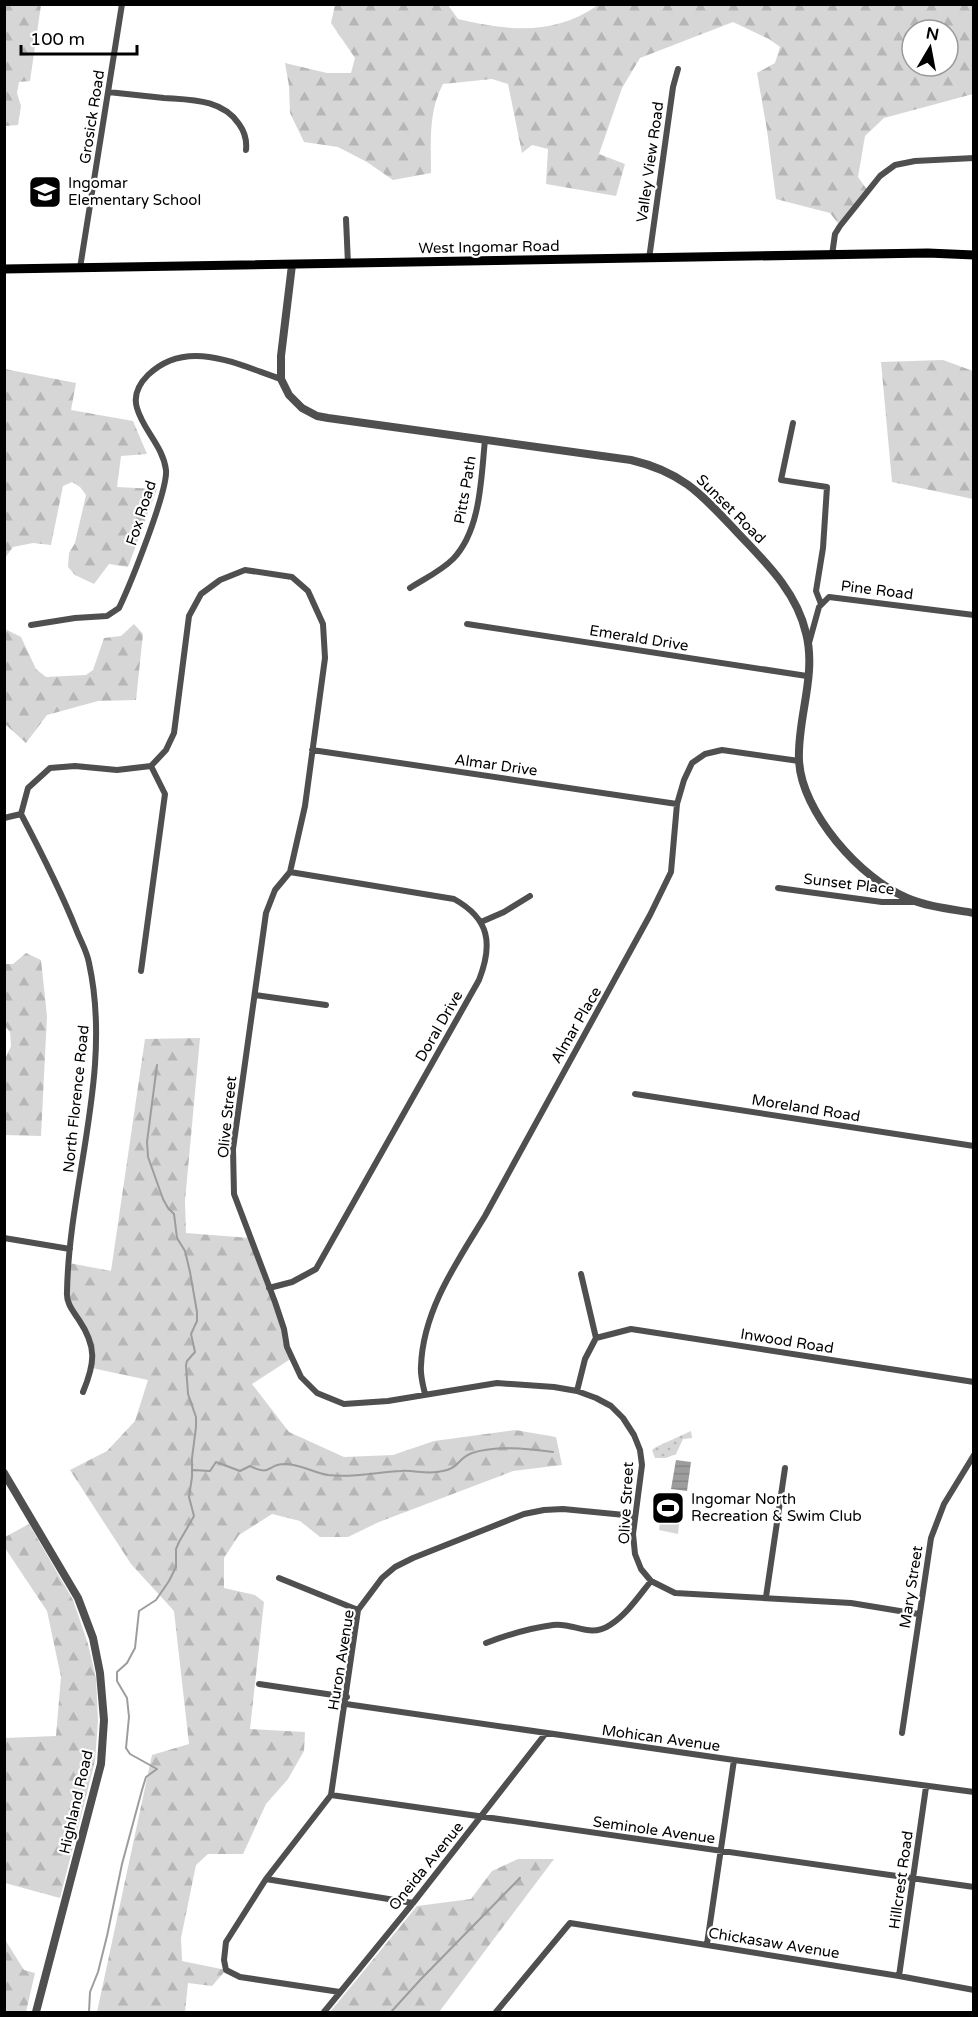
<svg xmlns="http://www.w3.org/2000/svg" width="978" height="2017" viewBox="0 0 978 2017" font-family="'Varela Round',sans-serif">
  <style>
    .forest { fill: url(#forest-firs); fill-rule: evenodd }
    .park { fill: url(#park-dots) }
    .pitch { fill: #d6d6d6 }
    .water { fill: url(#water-rules) }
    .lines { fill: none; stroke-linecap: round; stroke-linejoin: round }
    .stream { stroke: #9d9d9d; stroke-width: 2 }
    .minor { stroke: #4f4f4f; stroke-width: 6 }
    .tertiary { stroke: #4f4f4f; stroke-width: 8 }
    .primary { stroke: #000; stroke-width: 9 }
    .labels { text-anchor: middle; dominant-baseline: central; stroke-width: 4.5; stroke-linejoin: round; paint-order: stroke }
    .street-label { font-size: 15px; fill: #000; stroke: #fff }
    .poi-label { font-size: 15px; fill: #000; stroke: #fff; text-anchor: start }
  </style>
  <defs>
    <pattern id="forest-firs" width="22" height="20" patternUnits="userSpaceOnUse" patternTransform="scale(1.5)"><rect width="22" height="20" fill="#d6d6d6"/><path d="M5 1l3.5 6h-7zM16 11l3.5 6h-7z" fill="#b6b6b6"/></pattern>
    <pattern id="park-dots" width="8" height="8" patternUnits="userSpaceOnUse" patternTransform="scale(1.5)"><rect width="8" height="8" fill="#d6d6d6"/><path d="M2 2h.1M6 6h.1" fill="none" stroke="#b6b6b6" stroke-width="1.8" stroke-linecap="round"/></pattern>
    <pattern id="water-rules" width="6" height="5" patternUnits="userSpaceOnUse" patternTransform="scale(1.5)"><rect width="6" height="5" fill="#9d9d9d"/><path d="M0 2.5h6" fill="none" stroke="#858585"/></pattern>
  </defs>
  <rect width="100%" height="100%" fill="#fff"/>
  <path class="forest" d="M5,4L41,5L30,81L19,82L17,93L21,106L18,125L5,126Z
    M335,5H448L458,19C508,31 554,36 598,5H973V94L884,118L865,136L858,177L868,191L840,226L830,213L776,199L767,130L757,73L775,63L780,47L769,39L733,22L640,58L622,88L599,154L625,164L616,196L546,184L548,149L532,145L522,153L508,84L492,79L443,84C428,112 431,143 431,173L393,180L367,162L338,147L304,142L290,113L289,86L285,63L327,73H351L355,58L331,23ZM912,30H948V66H912Z
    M943,360L973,371V499L892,482L881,362Z
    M5,369L76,383L71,410L133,421L147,454L121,456L117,487L157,489L128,567L109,564L94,584L75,575L68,567L69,553L75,543L86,495L80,487L72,482L63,486L51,545L33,543L13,547L5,558V569Z
    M134,624L143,634L136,700L98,701L47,715L26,743L5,724V629L21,637L36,669L46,677L86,675L93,670L104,638L121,636Z
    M26,953L41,960L47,1016L41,1136L5,1135V1059L11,1046L10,1032L5,1026V964H13Z
    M200,1038L185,1201L186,1233L250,1238L292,1358L252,1384L289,1432L344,1457L393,1455L434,1441L515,1430L556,1437L562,1465L513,1471L379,1522L348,1537H320L300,1521L272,1514L239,1535L224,1558V1588L255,1595L264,1602L250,1729L305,1732L304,1751L288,1779L266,1804L243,1854H208L196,1865L181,1938L182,1961L226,1970L212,1986L188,1983L185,2012H97L152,1755L189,1744L174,1611L131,1564L70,1470L107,1451L135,1421L148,1380L92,1368L93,1351L68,1304L69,1263L111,1271L145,1039Z
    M29,1524L73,1600L88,1644L96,1678L98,1721L95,1761L60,1898L5,1883V1738L56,1736L61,1677L47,1611L5,1548V1537Z
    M518,1859H554L439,2012H330L417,1906L471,1899L492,1871Z
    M4,1938L24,1970L35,1973L26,2012H5Z"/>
  <path class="park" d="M691,1431L692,1438L683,1439L676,1454L666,1458H655L652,1450L656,1447Z"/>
  <path class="pitch" d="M660,1521L679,1524L678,1534L659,1530Z"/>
  <path class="water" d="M676,1460L691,1462L687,1491L671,1489Z"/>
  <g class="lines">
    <path class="stream" d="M193,1470L210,1471L216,1462L240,1471L250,1466C272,1477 267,1464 284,1464C298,1463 314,1473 328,1475C353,1478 376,1472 401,1471C413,1470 425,1474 437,1472C460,1470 456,1459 472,1453C497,1445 528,1449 553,1452
      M89,2012L90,1992L98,1972L107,1936L122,1864L142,1790L146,1777L157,1769L130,1754L126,1748L129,1717L127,1698L117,1681V1672L127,1663L135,1648L139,1611L156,1600L169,1581L176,1567V1549L179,1542L194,1516L189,1497L192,1477V1458L196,1427V1417L188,1394L186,1365L187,1361L195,1352L191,1334L197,1321V1312L190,1272L185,1251L177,1238L174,1214L168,1208L163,1199L148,1157L147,1142L157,1065
      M391,2012L421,1979L520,1878"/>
    <path class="minor" d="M108,92C127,94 145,96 164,98C191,100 222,99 239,124C244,131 247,141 246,150
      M346,219L348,264
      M832,255L835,234L840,226L880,176L895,165L915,161L974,158
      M649,259L673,87L678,69
      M80,268L122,4
      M793,423L781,480L827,487L823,548L816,591L821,604
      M410,588C424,579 441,571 453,559C481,530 481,478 485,440
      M467,624L807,676
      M31,625L75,618L107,616L119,608C130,585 168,491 166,470C163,446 143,430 137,408C133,395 139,384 148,375C187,337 238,365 281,379
      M809,643L819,607L829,597L974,615
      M312,750L677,804
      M21,814C41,852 60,889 76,929C80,940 87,951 89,963C113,1072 69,1182 67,1292C66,1303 73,1311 79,1320C97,1347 95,1363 83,1392
      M4,818L21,814L28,788L50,768L75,766L117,770L151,766
      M778,888L882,902H914
      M481,922L504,912L530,896
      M141,971L165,794L151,766L166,750L174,733L189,616L201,594L220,580L245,570L292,577L308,591L323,624L325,658L305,806L290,872L275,890L266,913L233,1149L234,1194L275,1302L284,1329L287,1347L301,1377L317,1393L344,1404L388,1401L497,1383L554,1387L577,1391L596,1398L611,1406L623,1418L634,1435L640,1450L642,1465L633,1534L635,1554L641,1569L651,1581L675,1593L851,1603L918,1614
      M255,995L326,1005
      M635,1094L974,1146
      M4,1238L70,1249
      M269,1288L292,1282L316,1269L479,980C493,944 490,919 454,899L290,872
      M596,1338L631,1329L974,1382
      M577,1391L585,1359L596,1338L581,1274
      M425,1394C423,1385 420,1375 421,1366C423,1310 457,1262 485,1216L650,915L671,872L677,804L684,780L692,763L705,754L722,750L799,761
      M279,1578L358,1610
      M766,1597L785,1468
      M486,1643C507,1635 530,1628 553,1625C574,1622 589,1639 610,1625C627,1614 639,1596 651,1581
      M259,1684L347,1697
      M346,1704L734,1760L974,1792
      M902,1733L931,1538L944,1504L974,1455
      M331,1795L974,1887
      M266,1879L413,1903
      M707,1944L734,1760
      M899,1976L926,1787
      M340,1992L240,1977L226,1970L224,1960L226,1942L266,1879L331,1795L358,1610L382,1578L395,1567L413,1558L524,1514L544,1510L563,1509L635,1516
      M324,2012L413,1903L546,1733
      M496,2012L570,1923L899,1976L974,1990"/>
    <path class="tertiary" d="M292,265L281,356V379L289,395L302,408L317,416L328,418L631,460C682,472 701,494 735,530C764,561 796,590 806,633C817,675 797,719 799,760C801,812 861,879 907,898C928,907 951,909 974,913
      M4,1473L78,1598L93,1638L100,1673L104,1720L101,1764L36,2012"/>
    <path class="primary" d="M4,269L928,253L974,255"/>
  </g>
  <defs>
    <g id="school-square" transform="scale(1.725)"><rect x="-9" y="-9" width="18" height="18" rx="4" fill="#000" stroke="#fff"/><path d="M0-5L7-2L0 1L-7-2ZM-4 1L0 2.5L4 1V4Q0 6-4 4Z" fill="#fff"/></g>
    <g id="stadium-square" transform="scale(1.725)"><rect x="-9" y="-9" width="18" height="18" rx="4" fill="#000" stroke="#fff"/><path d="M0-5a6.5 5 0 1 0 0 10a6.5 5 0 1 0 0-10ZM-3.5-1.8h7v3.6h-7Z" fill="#fff"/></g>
  </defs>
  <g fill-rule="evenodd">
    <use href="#school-square" x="45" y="192"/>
    <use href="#stadium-square" x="668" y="1508"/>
  </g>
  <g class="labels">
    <g class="street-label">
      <text transform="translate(92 117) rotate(-81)">Grosick Road</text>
      <text transform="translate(650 162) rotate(-82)">Valley View Road</text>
      <text transform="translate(489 247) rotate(-1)">West Ingomar Road</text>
      <text transform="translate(465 490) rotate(-80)">Pitts Path</text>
      <text transform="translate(731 509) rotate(45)">Sunset Road</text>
      <text transform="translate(141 513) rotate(-72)">Fox Road</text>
      <text transform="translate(877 590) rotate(7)">Pine Road</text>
      <text transform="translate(639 638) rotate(9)">Emerald Drive</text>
      <text transform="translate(496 765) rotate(8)">Almar Drive</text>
      <text transform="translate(849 884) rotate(7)">Sunset Place</text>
      <text transform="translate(576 1025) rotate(-60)">Almar Place</text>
      <text transform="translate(439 1026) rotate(-60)">Doral Drive</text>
      <text transform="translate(76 1099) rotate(-84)">North Florence Road</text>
      <text transform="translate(806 1108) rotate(9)">Moreland Road</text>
      <text transform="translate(227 1117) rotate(-84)">Olive Street</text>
      <text transform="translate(787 1341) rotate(9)">Inwood Road</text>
      <text transform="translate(626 1503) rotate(-87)">Olive Street</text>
      <text transform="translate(911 1587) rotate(-81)">Mary Street</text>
      <text transform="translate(341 1660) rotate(-81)">Huron Avenue</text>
      <text transform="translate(661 1738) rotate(8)">Mohican Avenue</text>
      <text transform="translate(76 1802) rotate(-77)">Highland Road</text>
      <text transform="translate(654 1830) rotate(8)">Seminole Avenue</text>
      <text transform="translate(426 1866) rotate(-51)">Oneida Avenue</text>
      <text transform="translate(901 1880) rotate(-82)">Hillcrest Road</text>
      <text transform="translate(774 1943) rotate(9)">Chickasaw Avenue</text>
    </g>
    <g class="poi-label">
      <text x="68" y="183">Ingomar<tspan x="68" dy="17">Elementary School</tspan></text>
      <text x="691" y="1499">Ingomar North<tspan x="691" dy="17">Recreation &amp; Swim Club</tspan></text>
    </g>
  </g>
  <rect width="978" height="2017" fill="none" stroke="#000000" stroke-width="12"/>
  <g transform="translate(930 48) rotate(10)"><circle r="28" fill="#ffffff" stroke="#999999" stroke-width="1.5"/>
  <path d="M0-4.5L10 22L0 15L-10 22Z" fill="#000000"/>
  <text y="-9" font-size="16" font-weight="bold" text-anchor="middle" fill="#000000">N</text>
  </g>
  <path d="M21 45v9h116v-9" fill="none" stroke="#000000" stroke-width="3"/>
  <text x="30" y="45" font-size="18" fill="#000000" stroke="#ffffff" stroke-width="4.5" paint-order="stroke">100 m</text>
</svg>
